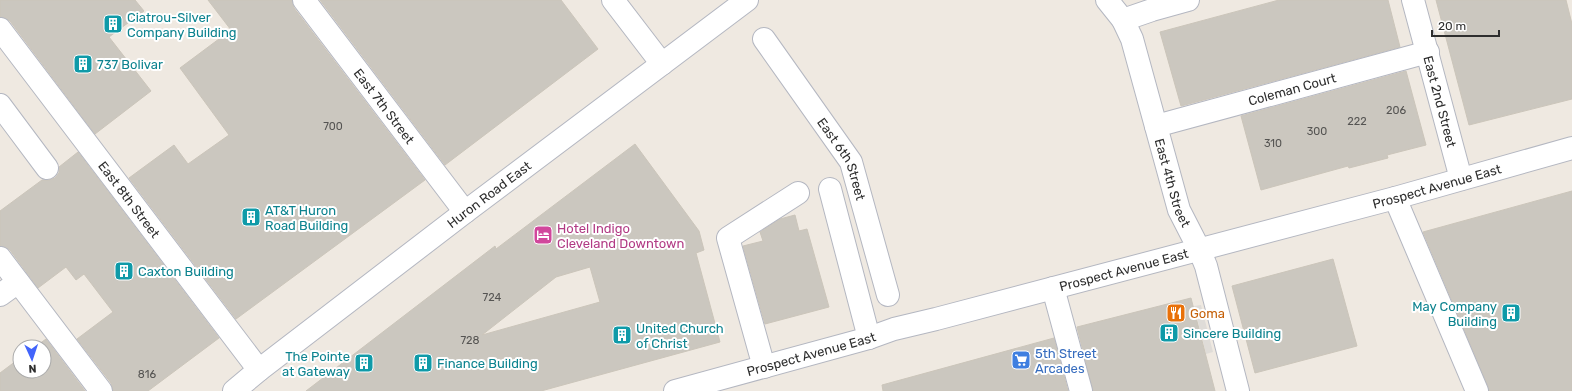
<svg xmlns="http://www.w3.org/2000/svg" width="1572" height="391" viewBox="0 0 1572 391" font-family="Rubik,sans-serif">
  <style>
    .plaza { fill: #dfdcd8 }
    .building { fill: #cbc7bf; stroke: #cbc5ba; fill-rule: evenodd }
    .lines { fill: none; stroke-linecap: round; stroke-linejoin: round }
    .minor-casing { stroke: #b4b7c1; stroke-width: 24 }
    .minor { stroke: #fff; stroke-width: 22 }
    .labels { text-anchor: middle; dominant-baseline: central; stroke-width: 4; stroke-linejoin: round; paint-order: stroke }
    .number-label { font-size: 11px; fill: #555452 }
    .culture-label { font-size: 13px; fill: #0d838f; stroke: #fff; text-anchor: start }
    .street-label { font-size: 13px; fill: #2e2e2e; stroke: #fff }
    .hotel-label { font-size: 13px; fill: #b23c85; stroke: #fff; text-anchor: start }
    .food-label { font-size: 13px; fill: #c56008; stroke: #fff; text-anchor: start }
    .shop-label { font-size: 13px; fill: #366cbe; stroke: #fff; text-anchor: start }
  </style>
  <rect width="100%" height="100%" fill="#efe9e1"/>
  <path class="plaza" d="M1201,305L1213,352L1206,354L1194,306Z"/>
  <path class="building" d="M0,0H135L144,11L109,37L151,91L95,134L10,21L5,18L0,17Z
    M208,0H292L294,8L425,180L236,319L129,178L174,145L188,164L229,135L180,68L231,30Z
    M320,0H561L598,49L445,165Z
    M1279,0H1388L1400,47L1181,106L1160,32Z
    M1436,0H1566L1572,24V99L1469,125Z
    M1406,71L1426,145L1387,155L1388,158L1349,168L1348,166L1261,190L1241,116Z
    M635,144L699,231L704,250L696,253L720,342L541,391H306L495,246L496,249ZM590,267L600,302L482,335L556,277Z
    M78,152L219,338L148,391H113L111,383L77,339L113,312L84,274L76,280L66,267L38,288L10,250L5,247L0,246V211L42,180H49L55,178L59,173V167Z
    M1572,191V391H1489L1488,386L1423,232Z
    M795,215L799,231L807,229L829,307L765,324L743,246L763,241L760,232L780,219Z
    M1333,259L1357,346L1255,373L1232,286Z
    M1191,298L1215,391H1093L1077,327Z
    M1054,338L1068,391H883L882,385Z
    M46,339L85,391H0V373L20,358V371H44V347H35Z"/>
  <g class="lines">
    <g class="minor-casing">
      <g id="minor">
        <path id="s1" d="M304,0L465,212"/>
        <path d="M613,0L662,64"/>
        <path id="s2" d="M1107,0L1123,20L1132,39L1179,210L1199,249L1206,266L1238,391"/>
        <path id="s3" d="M1413,0L1461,179"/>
        <path d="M1123,20L1152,10L1188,0"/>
        <path id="s4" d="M0,29L259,370"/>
        <path id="s5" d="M764,39L851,162L888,295"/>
        <path d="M0,105L47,168"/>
        <path id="s6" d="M1156,126L1428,52"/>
        <path d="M830,189L869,338"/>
        <path d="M1395,198L1477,391"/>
        <path d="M0,258L101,391"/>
        <path d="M1053,288L1081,391"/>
        <path d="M0,295L18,282"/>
        <path d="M764,367L728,238L798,193"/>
        <path id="s7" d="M234,391L259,370L465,212L747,0"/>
        <path id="s8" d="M675,391L869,338L894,329L936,319L1395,198L1572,148"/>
      </g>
    </g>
    <use href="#minor" class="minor"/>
  </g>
  <defs>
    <g id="building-square" transform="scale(1)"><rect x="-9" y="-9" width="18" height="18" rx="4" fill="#0f9aa8" stroke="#fff"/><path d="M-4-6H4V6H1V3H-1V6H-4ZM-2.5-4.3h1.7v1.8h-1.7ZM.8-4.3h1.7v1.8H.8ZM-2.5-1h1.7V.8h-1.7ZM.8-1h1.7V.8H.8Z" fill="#fff"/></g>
    <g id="hotel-square" transform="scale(1)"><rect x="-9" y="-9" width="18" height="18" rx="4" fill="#d1479c" stroke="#fff"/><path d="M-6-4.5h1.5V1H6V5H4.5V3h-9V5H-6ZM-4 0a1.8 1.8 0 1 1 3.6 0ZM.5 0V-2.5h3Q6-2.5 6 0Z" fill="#fff"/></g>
    <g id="restaurant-square" transform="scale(1)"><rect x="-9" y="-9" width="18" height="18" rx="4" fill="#e8710a" stroke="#fff"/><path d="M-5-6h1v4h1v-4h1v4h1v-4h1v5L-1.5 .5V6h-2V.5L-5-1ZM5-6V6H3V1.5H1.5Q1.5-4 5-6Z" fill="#fff"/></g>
    <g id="supermarket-square" transform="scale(1)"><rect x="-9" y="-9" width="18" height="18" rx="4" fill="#3f7fe0" stroke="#fff"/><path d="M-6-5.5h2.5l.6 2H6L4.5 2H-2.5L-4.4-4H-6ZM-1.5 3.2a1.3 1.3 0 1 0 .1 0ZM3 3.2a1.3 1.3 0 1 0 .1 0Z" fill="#fff"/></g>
  </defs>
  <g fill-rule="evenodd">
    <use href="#building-square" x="113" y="24"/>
    <use href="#building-square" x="83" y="64"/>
    <use href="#building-square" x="251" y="217"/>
    <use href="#hotel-square" x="543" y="235"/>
    <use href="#building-square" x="124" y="271"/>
    <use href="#restaurant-square" x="1176" y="313"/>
    <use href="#building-square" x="1511" y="313"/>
    <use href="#building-square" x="1169" y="333"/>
    <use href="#building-square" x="622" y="335"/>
    <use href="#supermarket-square" x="1021" y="360"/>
    <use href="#building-square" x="364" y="363"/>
    <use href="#building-square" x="423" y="363"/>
  </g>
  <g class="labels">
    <g class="number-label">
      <text x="1396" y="110">206</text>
      <text x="1357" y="121">222</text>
      <text x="333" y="126">700</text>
      <text x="1317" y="131">300</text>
      <text x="1273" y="143">310</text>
      <text x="492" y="297">724</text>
      <text x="470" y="340">728</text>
      <text x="147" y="374">816</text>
    </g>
    <g class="culture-label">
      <text x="127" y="17">Ciatrou-Silver<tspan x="127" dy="15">Company Building</tspan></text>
      <text x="97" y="64">737 Bolivar</text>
      <text x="265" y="210">AT&amp;T Huron<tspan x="265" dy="15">Road Building</tspan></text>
      <text x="138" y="271">Caxton Building</text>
      <text x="1497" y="306" text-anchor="end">May Company<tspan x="1497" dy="15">Building</tspan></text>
      <text x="636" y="328">United Church<tspan x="636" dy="15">of Christ</tspan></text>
      <text x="1183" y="333">Sincere Building</text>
      <text x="350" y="356" text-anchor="end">The Pointe<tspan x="350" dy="15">at Gateway</tspan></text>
      <text x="437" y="363">Finance Building</text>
    </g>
    <g class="street-label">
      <text stroke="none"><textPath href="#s6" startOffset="141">Coleman Court</textPath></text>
      <text stroke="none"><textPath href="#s3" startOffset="105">East 2nd Street</textPath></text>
      <text stroke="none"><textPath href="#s1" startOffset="133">East 7th Street</textPath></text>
      <text stroke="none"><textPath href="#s5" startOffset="144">East 6th Street</textPath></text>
      <text stroke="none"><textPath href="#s2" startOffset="196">East 4th Street</textPath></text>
      <text stroke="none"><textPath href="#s8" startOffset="789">Prospect Avenue East</textPath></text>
      <text stroke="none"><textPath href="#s7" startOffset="322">Huron Road East</textPath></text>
      <text stroke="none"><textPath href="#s4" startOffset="214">East 8th Street</textPath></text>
      <text stroke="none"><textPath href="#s8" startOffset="465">Prospect Avenue East</textPath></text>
      <text stroke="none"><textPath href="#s8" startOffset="141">Prospect Avenue East</textPath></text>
    </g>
    <g class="hotel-label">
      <text x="557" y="228">Hotel Indigo<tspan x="557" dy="15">Cleveland Downtown</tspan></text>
    </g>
    <g class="food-label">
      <text x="1190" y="313">Goma</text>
    </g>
    <g class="shop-label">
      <text x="1035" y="353">5th Street<tspan x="1035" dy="15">Arcades</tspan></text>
    </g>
  </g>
  <g transform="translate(32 359) rotate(177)"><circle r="19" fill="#ffffff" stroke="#ababab"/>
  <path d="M0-3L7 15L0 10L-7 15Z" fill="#4264fb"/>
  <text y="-6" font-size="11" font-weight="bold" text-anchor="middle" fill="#2e2e2e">N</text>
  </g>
  <path d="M1432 30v6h67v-6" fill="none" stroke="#2e2e2e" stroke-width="2"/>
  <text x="1438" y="30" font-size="12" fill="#2e2e2e" stroke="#ffffff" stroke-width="3" paint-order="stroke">20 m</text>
</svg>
